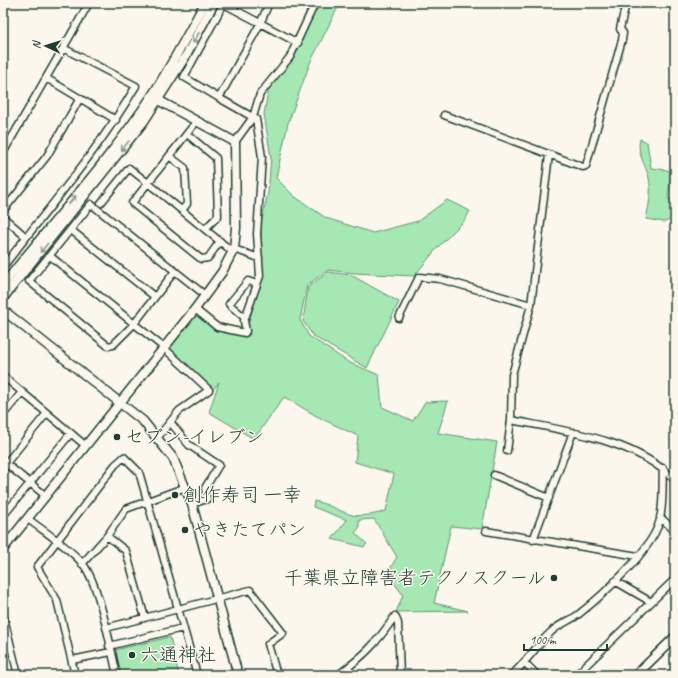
<svg xmlns="http://www.w3.org/2000/svg" width="678" height="678" viewBox="0 0 678 678" font-family="Caveat,'Klee One',sans-serif">
  <style>
    .green { fill: #a5e8b3; stroke: #629274 }
    .lines { fill: none; stroke-linecap: round; stroke-linejoin: round }
    .minor-casing { stroke: #1f3d34; stroke-width: 9 }
    .tertiary-casing { stroke: #1f3d34; stroke-width: 11 }
    .minor { stroke: #fbf7ec; stroke-width: 6 }
    .tertiary { stroke: #fbf7ec; stroke-width: 8 }
    .oneway { stroke: #8d9a90 }
    .poi-dot { fill: #1f3d34; stroke: #fbf7ec; stroke-width: 1.5 }
    .labels { text-anchor: middle; dominant-baseline: central; stroke-width: 3; stroke-linejoin: round; paint-order: stroke }
    .poi-label { font-size: 19px; fill: #1f3d34; stroke: #fbf7ec; text-anchor: start }
  </style>
  <rect width="100%" height="100%" fill="#fbf7ec"/>
  <filter id="ink" filterUnits="userSpaceOnUse"><feTurbulence type="fractalNoise" baseFrequency=".025" numOctaves="2"/><feDisplacementMap in="SourceGraphic" scale="8" xChannelSelector="R" yChannelSelector="G"/><feConvolveMatrix kernelMatrix="1 2 1 2 8 2 1 2 1" color-interpolation-filters="sRGB"/></filter>
  <g filter="url(#ink)">
    <path class="green" d="M318,3H340L310,63L288,123L276,178L294,196L326,218L373,233L418,221L447,200L470,211L464,221L439,246L414,276L354,273L328,270L307,285L300,320L309,336L348,362L379,375L382,407L413,421L425,402L448,401L438,433L497,442L482,529L451,526L434,603L468,611L396,612L403,595L392,580L391,567L397,557L374,519L359,520V528L355,533L367,544L364,547L332,539L347,520L313,507L314,501C328,504 337,510 349,514C359,518 377,514 386,511L394,474L355,462L358,436L320,418L284,397L254,439L209,412L219,382L212,391L168,349L196,313L217,330L250,335L248,324L262,280L261,223L268,193L271,158L264,114L270,82L290,61Z
      M640,139L647,142L651,168L667,170L671,172L668,199L675,201V219L664,222L646,219C649,205 652,193 649,178C646,165 636,153 640,139Z
      M328,272L351,275L399,302L367,368L313,336L303,321L308,287Z
      M170,637L179,675H121L115,650Z"/>
    <g class="lines">
      <g class="minor-casing">
        <path id="minor" d="M224,4L298,43
          M46,78L116,120
          M219,98L184,77L224,3
          M444,115L583,167L586,166L622,40L623,33L620,29L626,3
          M196,122L148,183L233,252
          M187,134L216,158L218,216L205,229
          M235,142L253,117L260,94L290,57L315,3
          M3,153L89,3
          M169,156L185,168L187,204L182,210
          M101,203L129,168L148,183L132,203L201,259L208,258L220,241
          M3,211L47,156L80,98
          M3,217L26,237
          M71,230L155,297
          M234,249L259,258
          M50,256L163,347L209,390L179,411L158,437
          M3,261L6,263C51,205 99,149 136,86L63,48
          M175,271L134,324L113,345L108,346L29,281L91,204L205,295
          M195,309L217,327L245,333L246,331L244,321L260,276L257,234L262,157L256,119L219,98L260,24L269,3
          M245,318L229,304L248,281L257,284
          M399,318L419,277L440,279L531,305
          M3,376L86,446
          M3,415L22,392
          M511,420C566,431 634,439 675,480
          M171,423L189,445L219,465L205,488L207,499L192,504
          M507,451L511,420L512,375L531,305L549,155
          M4,462L46,496
          M3,467L47,413
          M494,475L549,498
          M3,516L71,433
          M660,517L675,531
          M28,519C45,532 69,547 83,564C100,586 110,646 117,675
          M486,531L638,556
          M107,536L126,551L145,618
          M533,540L573,432
          M82,564L107,536L126,509L186,487
          M615,581L651,602
          M3,614L18,675
          M106,628L250,590L283,633L268,644L277,675
          M109,646L183,628
          M72,660L111,652
          M525,663L537,675
          M75,675L57,600L37,567L115,465L124,457L139,472L197,675
          M338,675C365,655 376,644 395,616L398,623L400,675
          M512,675C526,662 537,645 551,632C559,624 570,621 579,614C603,595 650,552 659,523C664,506 662,486 663,468
          M576,675L675,579"/>
      </g>
      <g class="tertiary-casing">
        <path id="tertiary" d="M3,285C53,222 108,162 152,96C171,66 188,34 205,3
          M3,298L144,121L187,54L214,3
          M3,310L143,421L173,458L192,504L238,675
          M3,549L195,309L222,272L234,249L236,228L235,142L158,100
          M636,675L675,637"/>
      </g>
      <use href="#minor" class="minor"/>
      <use href="#tertiary" class="tertiary"/>
    </g>
    <defs><path id="oneway-shaft" d="M-6 0H5M1.5-3L5.5 0L1.5 3" fill="none" stroke-width="1.6" stroke-linecap="round" stroke-linejoin="round"/></defs>
    <g class="oneway">
      <use href="#oneway-shaft" transform="translate(196 38) rotate(119)"/>
      <use href="#oneway-shaft" transform="translate(125 146) rotate(127)"/>
      <use href="#oneway-shaft" transform="translate(72 200) rotate(-51)"/>
      <use href="#oneway-shaft" transform="translate(44 248) rotate(129)"/>
    </g>
  </g>
  <g class="poi-dot">
    <circle cx="117" cy="437" r="4"/>
    <circle cx="175" cy="495" r="4"/>
    <circle cx="185" cy="530" r="4"/>
    <circle cx="554" cy="578" r="4"/>
    <circle cx="132" cy="655" r="4"/>
  </g>
  <g class="labels">
    <g class="poi-label">
      <text x="125" y="437">セブン-イレブン</text>
      <text x="183" y="495">創作寿司 一幸</text>
      <text x="193" y="530">やきたてパン</text>
      <text x="546" y="578" text-anchor="end">千葉県立障害者テクノスクール</text>
      <text x="140" y="655">六通神社</text>
    </g>
  </g>
  <rect width="678" height="678" fill="none" stroke="#fbf7ec" stroke-width="16"/>
  <rect x="8" y="8" width="662" height="662" fill="none" stroke="#1f3d34" stroke-width="1.5" filter="url(#ink)"/>
  <g transform="translate(46 46) rotate(274)" stroke="#fbf7ec" stroke-width="3" paint-order="stroke">
  <path d="M0-3L7 15L0 10L-7 15Z" fill="#1f3d34"/>
  <text y="-6" font-size="11" font-weight="bold" text-anchor="middle" fill="#1f3d34">N</text>
  </g>
  <path d="M524 644v6h83v-6" fill="none" stroke="#1f3d34" stroke-width="2"/>
  <text x="530" y="644" font-size="12" fill="#1f3d34" stroke="#fbf7ec" stroke-width="3" paint-order="stroke">100 m</text>
</svg>
